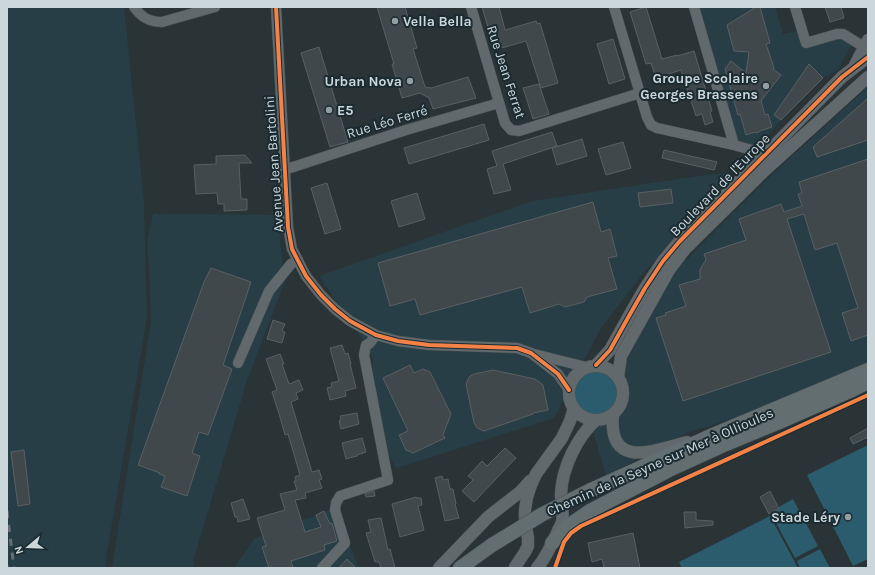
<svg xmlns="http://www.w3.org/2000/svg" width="875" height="575" viewBox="0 0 875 575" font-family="Karla,sans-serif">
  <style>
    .built { fill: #273e46 }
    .green { fill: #2b5c6d }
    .building { fill: #41484c; stroke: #596064 }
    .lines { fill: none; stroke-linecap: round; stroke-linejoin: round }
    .minor-casing { stroke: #475053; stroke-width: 11 }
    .tertiary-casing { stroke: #475053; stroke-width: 13 }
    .secondary-casing { stroke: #475053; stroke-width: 15 }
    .minor { stroke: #62696c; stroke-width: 10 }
    .tertiary { stroke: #62696c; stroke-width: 12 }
    .secondary { stroke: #636e71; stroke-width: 14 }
    .rail { stroke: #666d70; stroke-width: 3; stroke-dasharray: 7 7; stroke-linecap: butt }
    .secondary-bridge-casing { stroke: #475053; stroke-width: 15; stroke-linecap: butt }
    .secondary-bridge { stroke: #636e71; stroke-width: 14 }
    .cycleway-casing { stroke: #1a2b31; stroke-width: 6 }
    .cycleway { stroke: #f48246; stroke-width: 4 }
    .poi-dot { fill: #939ea1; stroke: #1a2b31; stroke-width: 1.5 }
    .labels { text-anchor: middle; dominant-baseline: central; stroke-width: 4; stroke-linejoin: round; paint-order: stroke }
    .poi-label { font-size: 14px; font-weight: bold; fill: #ccd7db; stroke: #1a2b31; text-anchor: end }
    .street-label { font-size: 14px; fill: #ccd7db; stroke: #1a2b31 }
  </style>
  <rect width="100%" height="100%" fill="#2a3336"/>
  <path class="built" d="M7,7H124L144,201L147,318L107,553L105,568H7Z
    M694,7H775L783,34L802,30L806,43L837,34L854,40L838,70L823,78L781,120L755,151L734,145Z
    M868,87V363L840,376L741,416L687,433L606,476L592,428L665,286L680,266L768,178Z
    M733,173L642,275L601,328L554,418L397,468L388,456L372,366L373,359L366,345L319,276L532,201L705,175Z
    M153,214L278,215L284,283L247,381L194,558V568H112L151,321L149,267L147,241Z
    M334,508L359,568H234L254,539Z"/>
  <path class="green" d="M569 393a27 27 0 1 1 54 0a27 27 0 1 1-54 0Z
    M868,445V559L853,566L807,475Z
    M793,499L818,546L795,558L770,512Z
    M770,516L798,568H682L679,562Z
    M820,549L830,568H800L797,561Z"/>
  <path class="building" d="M377,7H405L417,48L413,49L425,87L431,88L468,77L476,98L433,109L429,98L420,93L402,98L392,64H394Z
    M482,7H499L505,30L536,21L537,24L540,23L558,83L541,88L526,41L502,48L497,33L490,34Z
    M646,7L662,59L677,55V56L694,51L712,111L710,112L713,122L705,125L702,114L696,116L681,70L656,78L651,63L646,64L630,12Z
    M756,7H760L770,43L766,44L774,68L773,69L781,75L761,101L765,115L768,114L772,127L760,131L759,132L756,133L755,132L746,135L740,114L738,115L725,69L731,61L746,73L749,52L734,51L727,25Z
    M825,7H841L844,18L830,22Z
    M613,39L625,79L609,84L597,44Z
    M319,47L348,142L330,147L301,53Z
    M809,64L823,78L781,120L774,115Z
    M539,84L549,114L533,119L523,88Z
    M868,98V140L817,157L813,147Z
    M484,124L489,140L409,164L404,148Z
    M552,132L557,146L503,164L511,190L494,194L487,169L497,166L492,151Z
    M582,139L587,156L557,165L552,148Z
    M623,142L631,168L606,175L598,149Z
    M664,150L717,162L714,170L662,158Z
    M245,155L252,163H239L241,199H247V210L224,211V204H218L217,193L196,194L194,165L216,164V156Z
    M868,159V335L851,341L842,313L858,308L837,243L815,250L804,214L787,219L831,352L683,401L656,318L666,315L665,313L686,306L679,285L700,279V270L702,266L706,260L704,254L746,240L739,219L781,204L784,212L802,206L798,194L802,193L799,182Z
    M327,183L341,229L325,234L311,188Z
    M671,189L673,203L640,207L638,193Z
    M417,193L425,219L399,227L391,201Z
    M593,202L601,232L610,229L617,256L608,258L617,289L587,297L584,302L565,307L559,304L530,313L522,287L420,315L415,299L390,306L378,263Z
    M211,268L251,282L223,365L232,369L208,435L199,432L192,453L200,456L187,496L161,487L165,476L159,474L160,473L138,465L204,282Z
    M273,320L285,324L282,331L285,332L282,343L267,339Z
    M342,345L345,354L348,353L351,364H350L356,388L345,391L346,396L330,400L327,388L332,387L331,383L339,381L330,348Z
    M280,354L284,364H282L289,384L299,380L303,390L296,393L298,399L291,402L312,472L319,470L322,479L319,480L322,488L305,493L306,498L295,500L305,532L321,527L316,515L324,511L330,524L332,523L337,541L324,545L325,550L291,561L293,568H269L262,547L266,546L257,518L285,510L280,494L297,490L294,481H296L295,477L300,475L288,434L285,435L280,417L272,392L277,390L266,359Z
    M410,365L414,373L423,369L430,372L451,414L443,435L445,438L413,453L406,450L399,435L408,431L383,378Z
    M493,370L535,379L543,385L548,410L533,413V414L484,431L477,428L474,423L466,384L469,377L474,374Z
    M357,413L359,424L341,429L339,421L341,420L340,416Z
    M868,428V437L853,444L850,438Z
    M362,438L366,452L357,455V456L346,459L342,443Z
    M505,448L516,458L474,502L462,491L473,480L468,476L482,461L487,466Z
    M24,450L30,504L18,506L11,452Z
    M442,476L443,480L448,479L450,489H453L456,504H455L459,518L445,521L435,478Z
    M374,491L375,496L366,497L365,494Z
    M770,491L779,509L769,514L760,497Z
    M416,497L417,498H421L422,505L418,506L424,530L400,537L392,504Z
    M243,499L250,519L238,522L237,517H235L231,503Z
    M684,512H696V520L713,521V525L685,528Z
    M381,518L388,550L390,549L395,568H381L379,562H375L366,533L371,532L368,520Z
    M633,533L640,568H604L602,559L592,562L588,543Z
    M347,559L356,568H339Z"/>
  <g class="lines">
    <g class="minor-casing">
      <path id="minor" d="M134,7C141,17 149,22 162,22L215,7
        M276,7L288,227L292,249L306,276L321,295L335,309L350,321L376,335L398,341L429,345L517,348L531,353L558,374L569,390
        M471,7L505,123L511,130L519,131L640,93
        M614,7L647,117L651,125L657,128L734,145L755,151L762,157
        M694,7L734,145
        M795,7L806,43L837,34H843L864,47
        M284,170L406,130L499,103
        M534,354L586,367
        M238,363L269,291L291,264L298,260
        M322,568L345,543L335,510L336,503L340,496L388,480L364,355L366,345L369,344L376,335"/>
    </g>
    <g class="tertiary-casing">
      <path id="tertiary" d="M855,65L868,40
        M596,365L610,350L629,316L645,288L663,261L679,242L842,77L868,57
        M569 393a27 27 0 1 1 54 0a27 27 0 1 1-54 0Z
        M618,377L621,356L669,270L685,249L763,172L868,77
        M613,414C608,470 653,451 687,442
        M515,567L525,552L528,546V538L525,521V510L527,497L531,485L536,474L562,438L570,421L574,408
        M439,568L488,517L520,492L530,481
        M537,568C545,559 552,544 557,533C558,529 561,526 562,522C564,513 561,503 561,494C562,468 577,437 596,420"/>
    </g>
    <g class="secondary-casing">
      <path id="secondary" d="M591,490L713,435L868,370
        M552,543L568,526L590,511L669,470L726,444L784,420L852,390L868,382
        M460,568L492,545"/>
    </g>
    <use href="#minor" class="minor"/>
    <use href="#tertiary" class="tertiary"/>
    <use href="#secondary" class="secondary"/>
    <path class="rail" d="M7,511L14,568
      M7,565V568"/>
    <g class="secondary-bridge-casing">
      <path id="secondary-bridge" d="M492,545L541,515L591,490"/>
    </g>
    <use href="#secondary-bridge" class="secondary-bridge"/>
    <g class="cycleway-casing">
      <path id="cycleway" d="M276,7L288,227L292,249L306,276L321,295L335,309L350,321L376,335L398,341L429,345L517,348L531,353L558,374L569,390
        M596,365L610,350L629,316L645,288L663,261L679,242L842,77L868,57
        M555,568L564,542L571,533L581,526L868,395"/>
    </g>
    <use href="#cycleway" class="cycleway"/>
  </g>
  <g class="poi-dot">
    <circle cx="395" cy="21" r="4"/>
    <circle cx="410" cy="81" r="4"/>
    <circle cx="766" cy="86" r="4"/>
    <circle cx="329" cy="110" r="4"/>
    <circle cx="848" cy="517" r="4"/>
  </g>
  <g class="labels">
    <g class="poi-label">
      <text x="403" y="21" text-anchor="start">Vella Bella</text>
      <text x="758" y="78">Groupe Scolaire<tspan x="758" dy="16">Georges Brassens</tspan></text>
      <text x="402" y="81">Urban Nova</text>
      <text x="337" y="110" text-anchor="start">E5</text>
      <text x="840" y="517">Stade Léry</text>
    </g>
    <g class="street-label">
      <text transform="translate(506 72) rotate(72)">Rue Jean Ferrat</text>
      <text transform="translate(387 122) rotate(-17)">Rue Léo Ferré</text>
      <text transform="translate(274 164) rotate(-94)">Avenue Jean Bartolini</text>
      <text transform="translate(720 185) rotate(-46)">Boulevard de l'Europe</text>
      <text transform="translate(660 462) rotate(-24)">Chemin de la Seyne sur Mer à Ollioules</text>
    </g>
  </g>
  <rect width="875" height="575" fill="none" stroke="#ccd7db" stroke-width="16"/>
  <g transform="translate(28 547) rotate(251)" stroke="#1a2b31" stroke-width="3" paint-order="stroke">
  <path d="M0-3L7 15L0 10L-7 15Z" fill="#ccd7db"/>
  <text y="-6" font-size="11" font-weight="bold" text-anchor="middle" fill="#ccd7db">N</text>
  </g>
</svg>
